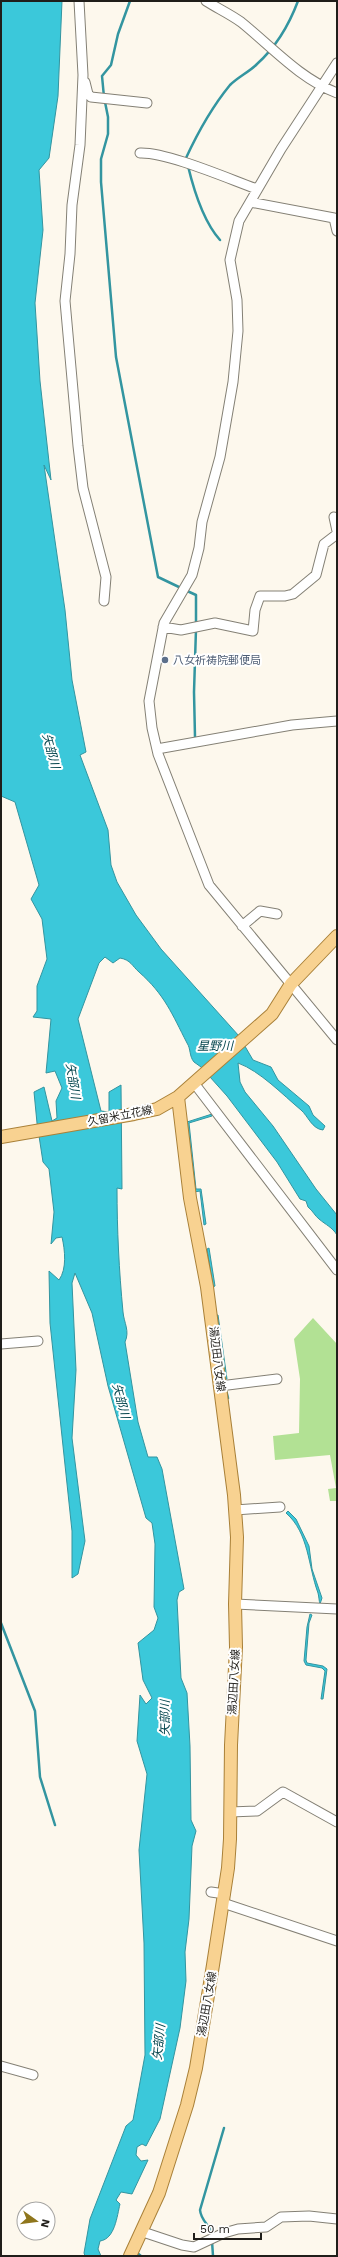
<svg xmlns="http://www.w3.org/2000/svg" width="338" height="2257" viewBox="0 0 338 2257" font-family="'Work Sans','Noto Sans JP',sans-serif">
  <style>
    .green { fill: #b2e194 }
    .water { fill: #3bc8da; stroke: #3395a0 }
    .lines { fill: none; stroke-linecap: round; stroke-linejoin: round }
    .stream { stroke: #3395a0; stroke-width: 2.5 }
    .minor-casing { stroke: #848075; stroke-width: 11 }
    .major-casing { stroke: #a98038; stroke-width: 14 }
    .minor { stroke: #fff; stroke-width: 9 }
    .major { stroke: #f8d291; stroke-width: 12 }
    .service-dot { fill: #5c6f8a; stroke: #fff; stroke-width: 1.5 }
    .labels { text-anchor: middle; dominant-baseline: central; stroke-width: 4; stroke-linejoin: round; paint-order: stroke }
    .service-label { font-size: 11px; fill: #4e5e75; stroke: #fff; text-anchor: start }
    .street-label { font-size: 11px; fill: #201e1a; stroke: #fff }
    .water-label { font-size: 12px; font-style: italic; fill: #05454d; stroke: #fff }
  </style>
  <rect width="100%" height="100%" fill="#fdf8ed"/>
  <path class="green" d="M313,1318L337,1344V1501H330L328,1489L336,1488L330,1455L275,1460L273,1436L299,1433L300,1379L294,1339Z"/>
  <path class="water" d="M1,1H62L58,96L49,158L39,170L43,230L35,303L40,381L51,480L44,465L65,610L72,680L86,752L80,755L108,830L111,865L117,882L136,915L161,949L239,1036L253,1060L271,1067L278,1080L309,1106L313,1115L325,1126L323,1130C312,1129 308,1116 301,1110C283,1095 260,1071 238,1063L240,1082L245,1092L273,1126L316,1189L337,1215V1235C332,1227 326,1225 319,1219C315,1216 313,1211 308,1207L306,1201L300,1199L277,1162L227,1096L201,1067L194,1062C189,1056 191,1049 187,1043C172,1014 165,995 139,972C132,966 131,960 120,958L113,963L105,957L99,963L78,1019L101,1111L109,1112V1092L121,1085L122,1189L117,1188C117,1230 119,1270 123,1312C124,1323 130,1331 125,1342L138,1422L148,1457H157L162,1469L184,1589L179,1592L177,1600L181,1678L187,1693L190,1746L191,1820L196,1831L192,1846L189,1919L185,1952L186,1981L180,2028L160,2119L146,2146L142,2144L137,2147L136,2155L141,2161L148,2160L132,2194L121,2192L116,2200L120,2204C117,2216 115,2239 100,2241L98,2249L101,2256H85L84,2253L90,2219L126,2126L133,2120L145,2055L144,1943L139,1850L147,1774L137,1741L140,1695L146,1704L152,1698L143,1680L138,1643L154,1630L158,1618L154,1607L155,1544L152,1523L146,1518L108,1386L92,1313L75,1273L72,1283L76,1370L72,1438L85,1541L78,1574L72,1578V1531L50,1323L49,1271L59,1280C67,1269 65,1250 62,1237L56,1238L51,1244L54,1212L49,1169L43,1162L37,1123L34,1092L44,1087L52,1121L57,1118L56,1101L62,1088L55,1071L46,1073L51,1019L33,1017L37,1011V986L47,959L42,919L31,899L39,885L15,802L1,796Z
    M212,1114V1116L189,1123L196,1189H201L206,1224L204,1225L200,1191L194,1192L187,1122Z
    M209,1248L215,1286L213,1287L207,1249Z
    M216,1315H218L227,1379H224Z
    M288,1511L296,1519L309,1546L312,1569L322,1598L320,1604C319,1601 319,1597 318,1593C308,1566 309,1533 286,1513Z
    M310,1614L312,1615L309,1623L306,1660L307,1663L323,1666L327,1669L323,1699H321L325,1671L322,1668L306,1665L304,1661L307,1627Z"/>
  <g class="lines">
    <path class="stream" d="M104,97L102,76L111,65L118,34L130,1
      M105,102L108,117V134L101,159V182L116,357L158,577L181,588
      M187,161L186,158C198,132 212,107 230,85C238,77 249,72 257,64C276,47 289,25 298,1
      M188,166C194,191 203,221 220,240
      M185,590L196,595V624
      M195,737L194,692L196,629
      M226,1390L228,1398
      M1,1623L35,1711L40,1777L55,1825
      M212,2233C209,2224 201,2221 200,2210L224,2128
      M212,2241L213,2256
      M136,2252L141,2256"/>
    <g class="minor-casing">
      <path id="minor" d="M79,1L83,75L80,145L72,205L70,254L65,301L78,446L83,488L106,577L104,601
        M206,1C217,8 230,14 241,22C272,47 299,78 337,93
        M337,63L281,149L239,221L230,260L237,300L238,331L233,382L220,457L202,522L199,548L192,575L164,623L149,701L152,728L158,754L209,885L337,1040
        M85,82L88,94L91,97L147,103
        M140,153C167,152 229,179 257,189
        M250,202L334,218L337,231
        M334,517L337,531
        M163,627L181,630L215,623L253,631L255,610L260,596H285L293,594L316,575L324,544L337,534
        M157,749L292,725L337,721
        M242,926L260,911L277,914
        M194,1083L337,1270
        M1,1344L38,1341
        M220,1386L277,1379
        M235,1510L280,1507
        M235,1604L337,1609
        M230,1812L257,1811L283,1792L337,1822
        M211,1892L225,1894
        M223,1903L337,1941
        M1,2066L33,2075
        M143,2232L182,2245L194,2247L224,2233L238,2229L266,2227L281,2217L309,2216L337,2219"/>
    </g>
    <g class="major-casing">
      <path id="major" d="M1,1137L134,1114L157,1109L178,1097L272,1014L291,984L337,936
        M130,2256L159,2193L187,2105L196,2068L213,1965L228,1868L230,1839L231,1745L236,1647L235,1604L237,1537L234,1495L207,1287L190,1198L178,1097"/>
    </g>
    <use href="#minor" class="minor"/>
    <use href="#major" class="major"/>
  </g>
  <circle class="service-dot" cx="165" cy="660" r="4"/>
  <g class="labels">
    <g class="service-label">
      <text x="173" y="660">八女祈祷院郵便局</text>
    </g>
    <g class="street-label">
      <text transform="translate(120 1116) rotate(-11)">久留米立花線</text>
      <text transform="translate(217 1359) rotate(83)">湯辺田八女線</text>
      <text transform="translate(234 1682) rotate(-87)">湯辺田八女線</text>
      <text transform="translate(207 2004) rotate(-80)">湯辺田八女線</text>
    </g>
    <g class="water-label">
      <text transform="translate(51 751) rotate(75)">矢部川</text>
      <text x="215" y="1046">星野川</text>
      <text transform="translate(73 1081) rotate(81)">矢部川</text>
      <text transform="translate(121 1401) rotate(75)">矢部川</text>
      <text transform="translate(165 1718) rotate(-90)">矢部川</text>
      <text transform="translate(159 2042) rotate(-84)">矢部川</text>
    </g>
  </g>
  <rect width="338" height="2257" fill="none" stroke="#201e1a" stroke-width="4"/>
  <g transform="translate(36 2221) rotate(104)"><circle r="19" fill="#ffffff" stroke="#a6a5a3"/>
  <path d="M0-3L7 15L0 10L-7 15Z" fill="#8f761c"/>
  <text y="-6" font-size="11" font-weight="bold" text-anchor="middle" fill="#201e1a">N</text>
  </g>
  <path d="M194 2233v6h67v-6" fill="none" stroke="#201e1a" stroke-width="2"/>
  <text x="200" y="2233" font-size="12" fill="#201e1a" stroke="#ffffff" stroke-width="3" paint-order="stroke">50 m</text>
</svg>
